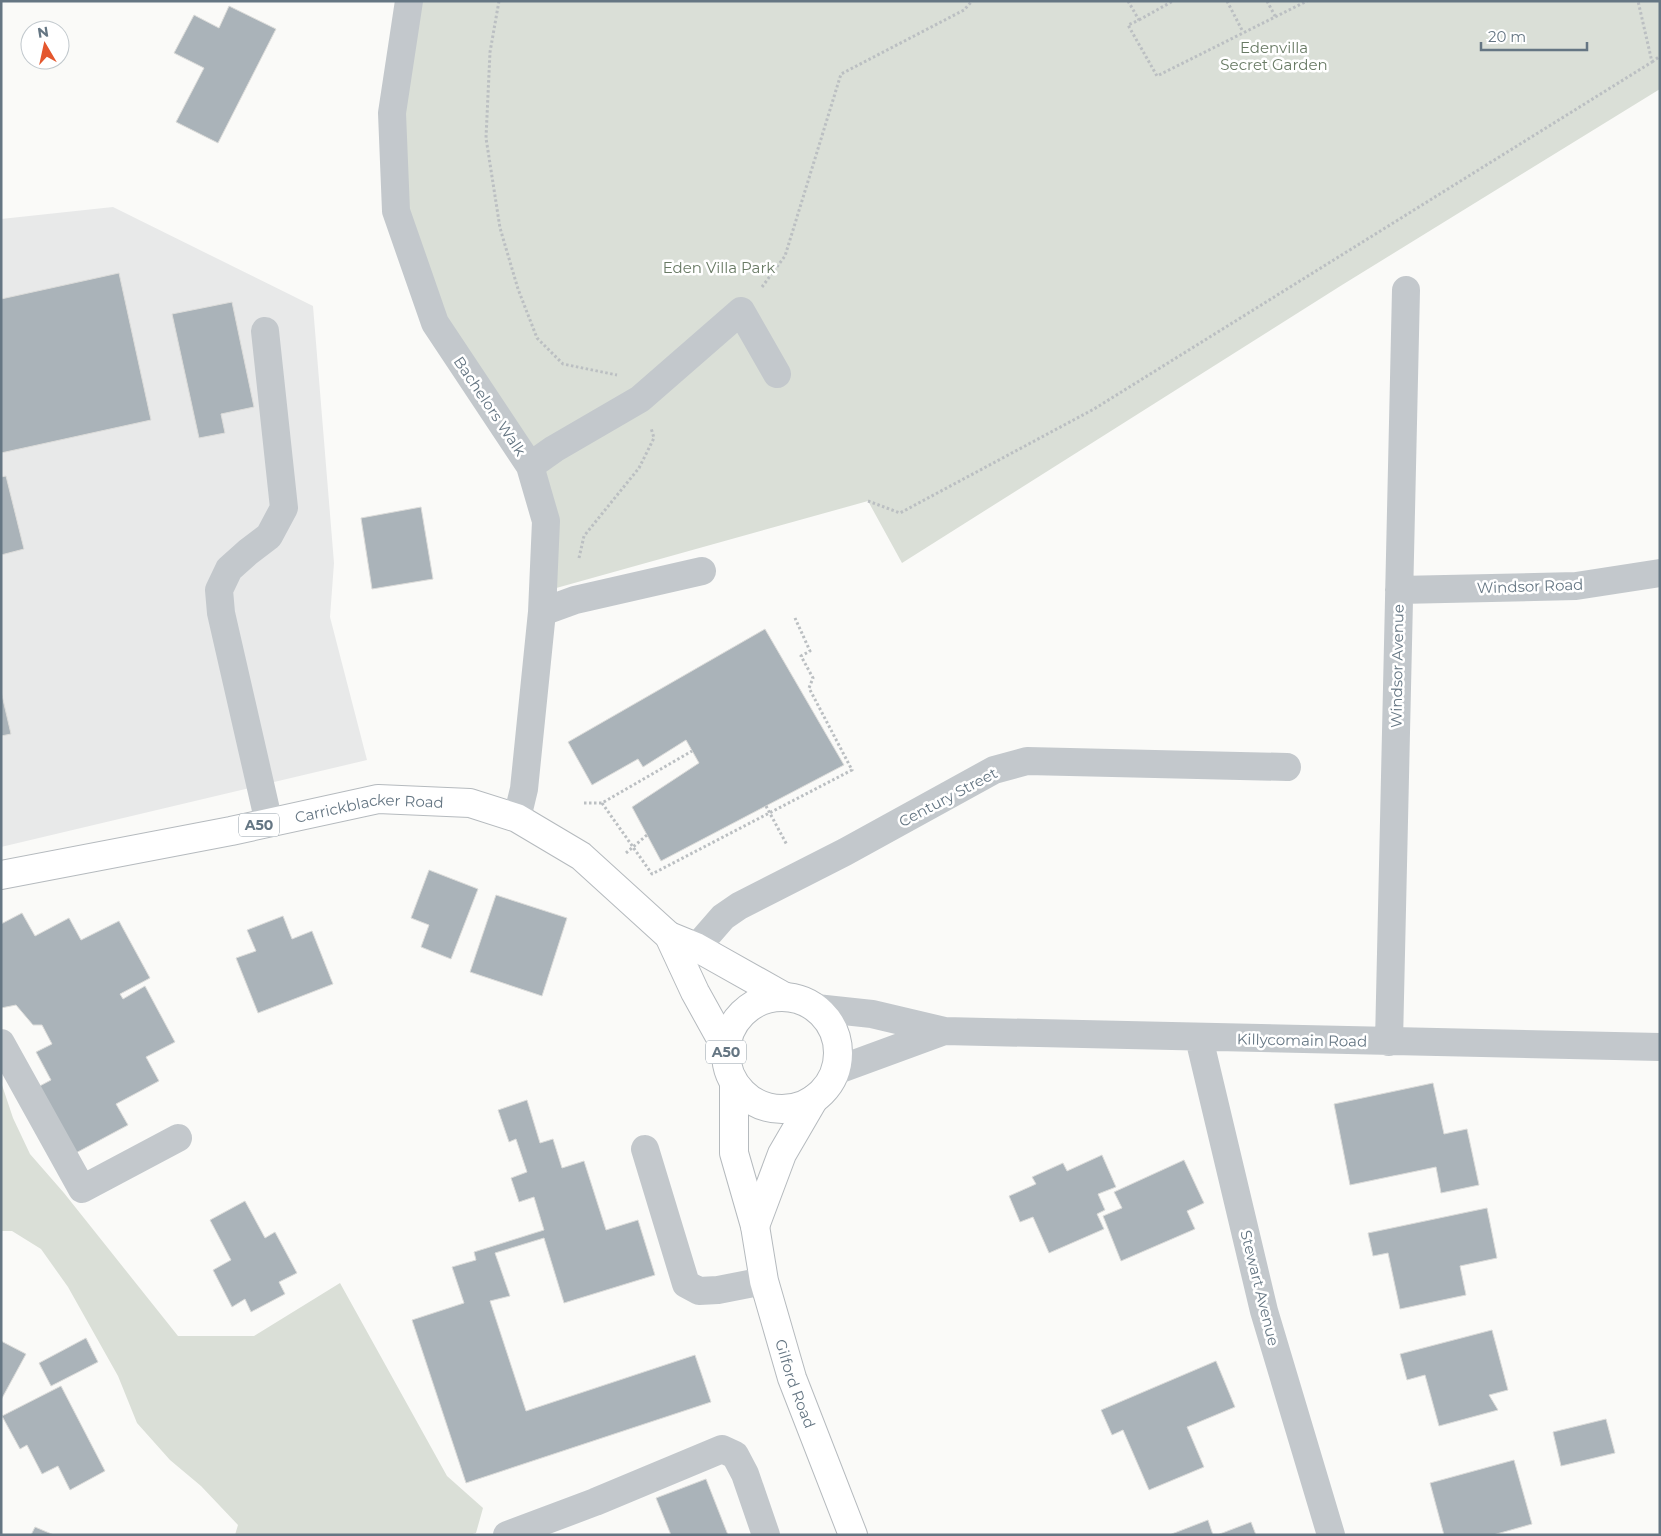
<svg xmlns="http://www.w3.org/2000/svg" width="1661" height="1536" viewBox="0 0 1661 1536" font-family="Montserrat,sans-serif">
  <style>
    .built { fill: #e8e9e9 }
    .green { fill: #dadfd7 }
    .building { fill: #aab3b9; stroke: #dcdcda }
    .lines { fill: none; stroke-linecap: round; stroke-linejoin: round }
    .major-casing { stroke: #b5babe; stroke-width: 30 }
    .path { stroke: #bbbfc2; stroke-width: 3; stroke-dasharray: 2.5 2.5; stroke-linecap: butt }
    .minor { stroke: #c3c8cc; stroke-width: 28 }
    .major { stroke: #fff; stroke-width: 28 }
    .labels { text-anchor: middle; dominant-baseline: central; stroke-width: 5; stroke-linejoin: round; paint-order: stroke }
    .shield { fill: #fff; stroke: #939fa8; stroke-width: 1 }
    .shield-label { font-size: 14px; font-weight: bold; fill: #657683 }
    .park-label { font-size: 15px; fill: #687a64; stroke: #fff }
    .street-label { font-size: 15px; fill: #657683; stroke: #fff }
  </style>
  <rect width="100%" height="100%" fill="#fafaf8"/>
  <path class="built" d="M113,207L313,306L334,563L330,617L367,760L1,847V219Z"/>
  <path class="green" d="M409,1H1660V89L1342,285L902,563L868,501L542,592L546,521L435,323L396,211Z
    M1,1082L13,1118L30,1154L64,1193L178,1336H254L340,1283L447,1476L483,1508L476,1533L469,1535H235L238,1525L201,1486L170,1460L137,1423L118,1376L68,1287L41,1249L12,1231H1Z"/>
  <path class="building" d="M229,6L276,29L218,143L176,122L204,68L174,53L194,15L219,28Z
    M119,273L151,420L1,453V299Z
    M232,302L254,407L221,414L225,433L199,438L172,314Z
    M6,476L24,549L1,555V477Z
    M421,507L433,579L372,589L361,518Z
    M765,629L844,765L661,861L632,807L699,763L686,740L643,767L638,759L592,785L568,742Z
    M1,691L11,734L1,736Z
    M429,870L478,889L451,959L421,947L429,925L411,918Z
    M496,895L567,918L542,996L470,972Z
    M22,913L35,936L69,918L81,940L119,921L150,978L120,994L123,999L145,986L175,1042L146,1057L159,1081L116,1104L128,1125L72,1155L36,1088L51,1080L36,1052L52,1044L42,1025H33L16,1005L1,1008V924Z
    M283,916L292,939L312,931L333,984L258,1013L236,958L256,951L247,930Z
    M1433,1083L1444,1134L1467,1129L1479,1185L1441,1193L1436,1167L1350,1185L1334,1104Z
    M527,1100L540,1143L553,1139L562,1168L584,1161L606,1230L638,1220L655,1275L564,1303L544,1238L495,1253L510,1296L490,1301L526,1411L695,1355L711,1402L466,1483L412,1320L464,1303L452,1267L476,1260L474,1252L544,1230L534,1197L519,1202L511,1178L527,1172L516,1139L509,1142L498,1110Z
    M1102,1155L1116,1187L1098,1194L1105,1210L1097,1214L1104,1229L1049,1253L1033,1217L1020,1222L1009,1196L1036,1184L1032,1177L1063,1163L1067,1171Z
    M1184,1160L1204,1203L1187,1211L1195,1229L1121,1261L1103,1216L1122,1208L1114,1192Z
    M245,1201L265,1238L275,1232L297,1273L279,1282L285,1294L251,1312L245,1299L232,1307L213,1270L231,1260L210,1220Z
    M1487,1208L1497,1258L1460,1266L1466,1295L1400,1309L1388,1253L1373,1256L1368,1233Z
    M1492,1330L1508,1390L1489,1395L1498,1410L1439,1426L1425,1375L1407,1380L1400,1354Z
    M86,1338L98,1362L51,1386L39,1363Z
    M1,1341L26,1354L1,1400Z
    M1216,1361L1235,1407L1187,1427L1204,1467L1149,1490L1123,1430L1112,1435L1101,1410Z
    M61,1386L105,1471L70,1490L58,1466L42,1474L27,1445L20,1449L2,1416Z
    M1606,1419L1615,1453L1561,1466L1553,1432Z
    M1514,1460L1532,1524L1493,1535H1444L1430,1483Z
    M706,1479L728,1535H671L656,1498Z
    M1208,1520L1213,1535H1169Z
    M1251,1522L1256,1535H1217Z
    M35,1527L54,1535H31Z"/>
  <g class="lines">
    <g class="major-casing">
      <g id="major">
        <path id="s1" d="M1,875L231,831L378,799L470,803L517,818L581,856L669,936L695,992L726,1048"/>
        <path d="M669,936L696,947L785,997"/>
        <circle cx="782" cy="1053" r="56"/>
        <path id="s2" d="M734,1083V1153L755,1226L764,1281L792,1378L853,1535"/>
        <path d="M755,1226L782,1154L814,1099"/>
      </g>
    </g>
    <path class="path" d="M499,1L490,52L486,138L500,228L518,289L537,338L563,364L617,375
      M1128,1L1139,20L1128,25L1157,76L1307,1
      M1227,1L1243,32
      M1267,1L1275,16
      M1139,20L1173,1
      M1652,62L1660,56
      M762,287L785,256L841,74L964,10L972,1
      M868,501L900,513L1094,409L1652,62L1638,1
      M579,558L584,536L639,468L654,438L651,428
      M584,803H602L692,751
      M602,803L652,874L852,770L809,688L813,678L801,656L810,651L795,618
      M766,806L787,845
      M626,853L647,835"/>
    <path class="minor" d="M409,1L392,113L396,211L435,323L530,466L546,521L542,612L524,789L517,818
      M265,331L284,508L269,536L248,552L229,569L219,590L221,613L269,823
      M530,466L554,449L640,399L741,311L777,374
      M1399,590L1576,586L1660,573
      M542,612L575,600L702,571
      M682,964L723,917L739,906L845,852L994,770L1027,761L1287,767
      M816,1008L872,1014L944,1031L1660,1047
      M1199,1038L1264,1311L1331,1535
      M1389,1042L1406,290
      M1,1043L82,1189L178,1138
      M835,1071L944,1031
      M645,1149L686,1284L699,1291L718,1290L764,1281
      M507,1535L595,1502L722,1449L735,1455L745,1474L766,1535"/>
    <use href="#major" class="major"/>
  </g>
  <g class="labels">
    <g class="shield">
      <rect x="239" y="813.5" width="40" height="23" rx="4"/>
      <rect x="706" y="1040.5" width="40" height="23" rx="4"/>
    </g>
    <g class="shield-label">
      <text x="259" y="825">A50</text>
      <text x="726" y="1052">A50</text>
    </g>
    <g class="park-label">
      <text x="1274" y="47">Edenvilla<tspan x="1274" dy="17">Secret Garden</tspan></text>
      <text x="719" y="267">Eden Villa Park</text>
    </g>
    <g class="street-label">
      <text transform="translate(490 406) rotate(56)">Bachelors Walk</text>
      <text transform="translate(1530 586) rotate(-2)">Windsor Road</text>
      <text transform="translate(1397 666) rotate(-89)">Windsor Avenue</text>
      <text transform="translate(948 797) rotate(-28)">Century Street</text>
      <text stroke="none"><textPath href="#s1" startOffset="375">Carrickblacker Road</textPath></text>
      <text transform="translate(1302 1040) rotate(1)">Killycomain Road</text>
      <text transform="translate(1260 1288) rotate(76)">Stewart Avenue</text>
      <text stroke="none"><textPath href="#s2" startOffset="309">Gilford Road</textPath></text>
    </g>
  </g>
  <rect width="1661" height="1536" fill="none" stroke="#657683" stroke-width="5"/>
  <g transform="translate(45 45) rotate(351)"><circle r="24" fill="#ffffff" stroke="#c1c8cd"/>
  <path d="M0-4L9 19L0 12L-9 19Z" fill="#e4572e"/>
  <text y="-8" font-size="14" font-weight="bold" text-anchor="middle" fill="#657683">N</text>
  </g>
  <path d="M1481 42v8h106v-8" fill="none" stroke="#657683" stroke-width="2.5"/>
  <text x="1488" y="42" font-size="15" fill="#657683" stroke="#ffffff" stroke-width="4" paint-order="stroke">20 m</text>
</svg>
